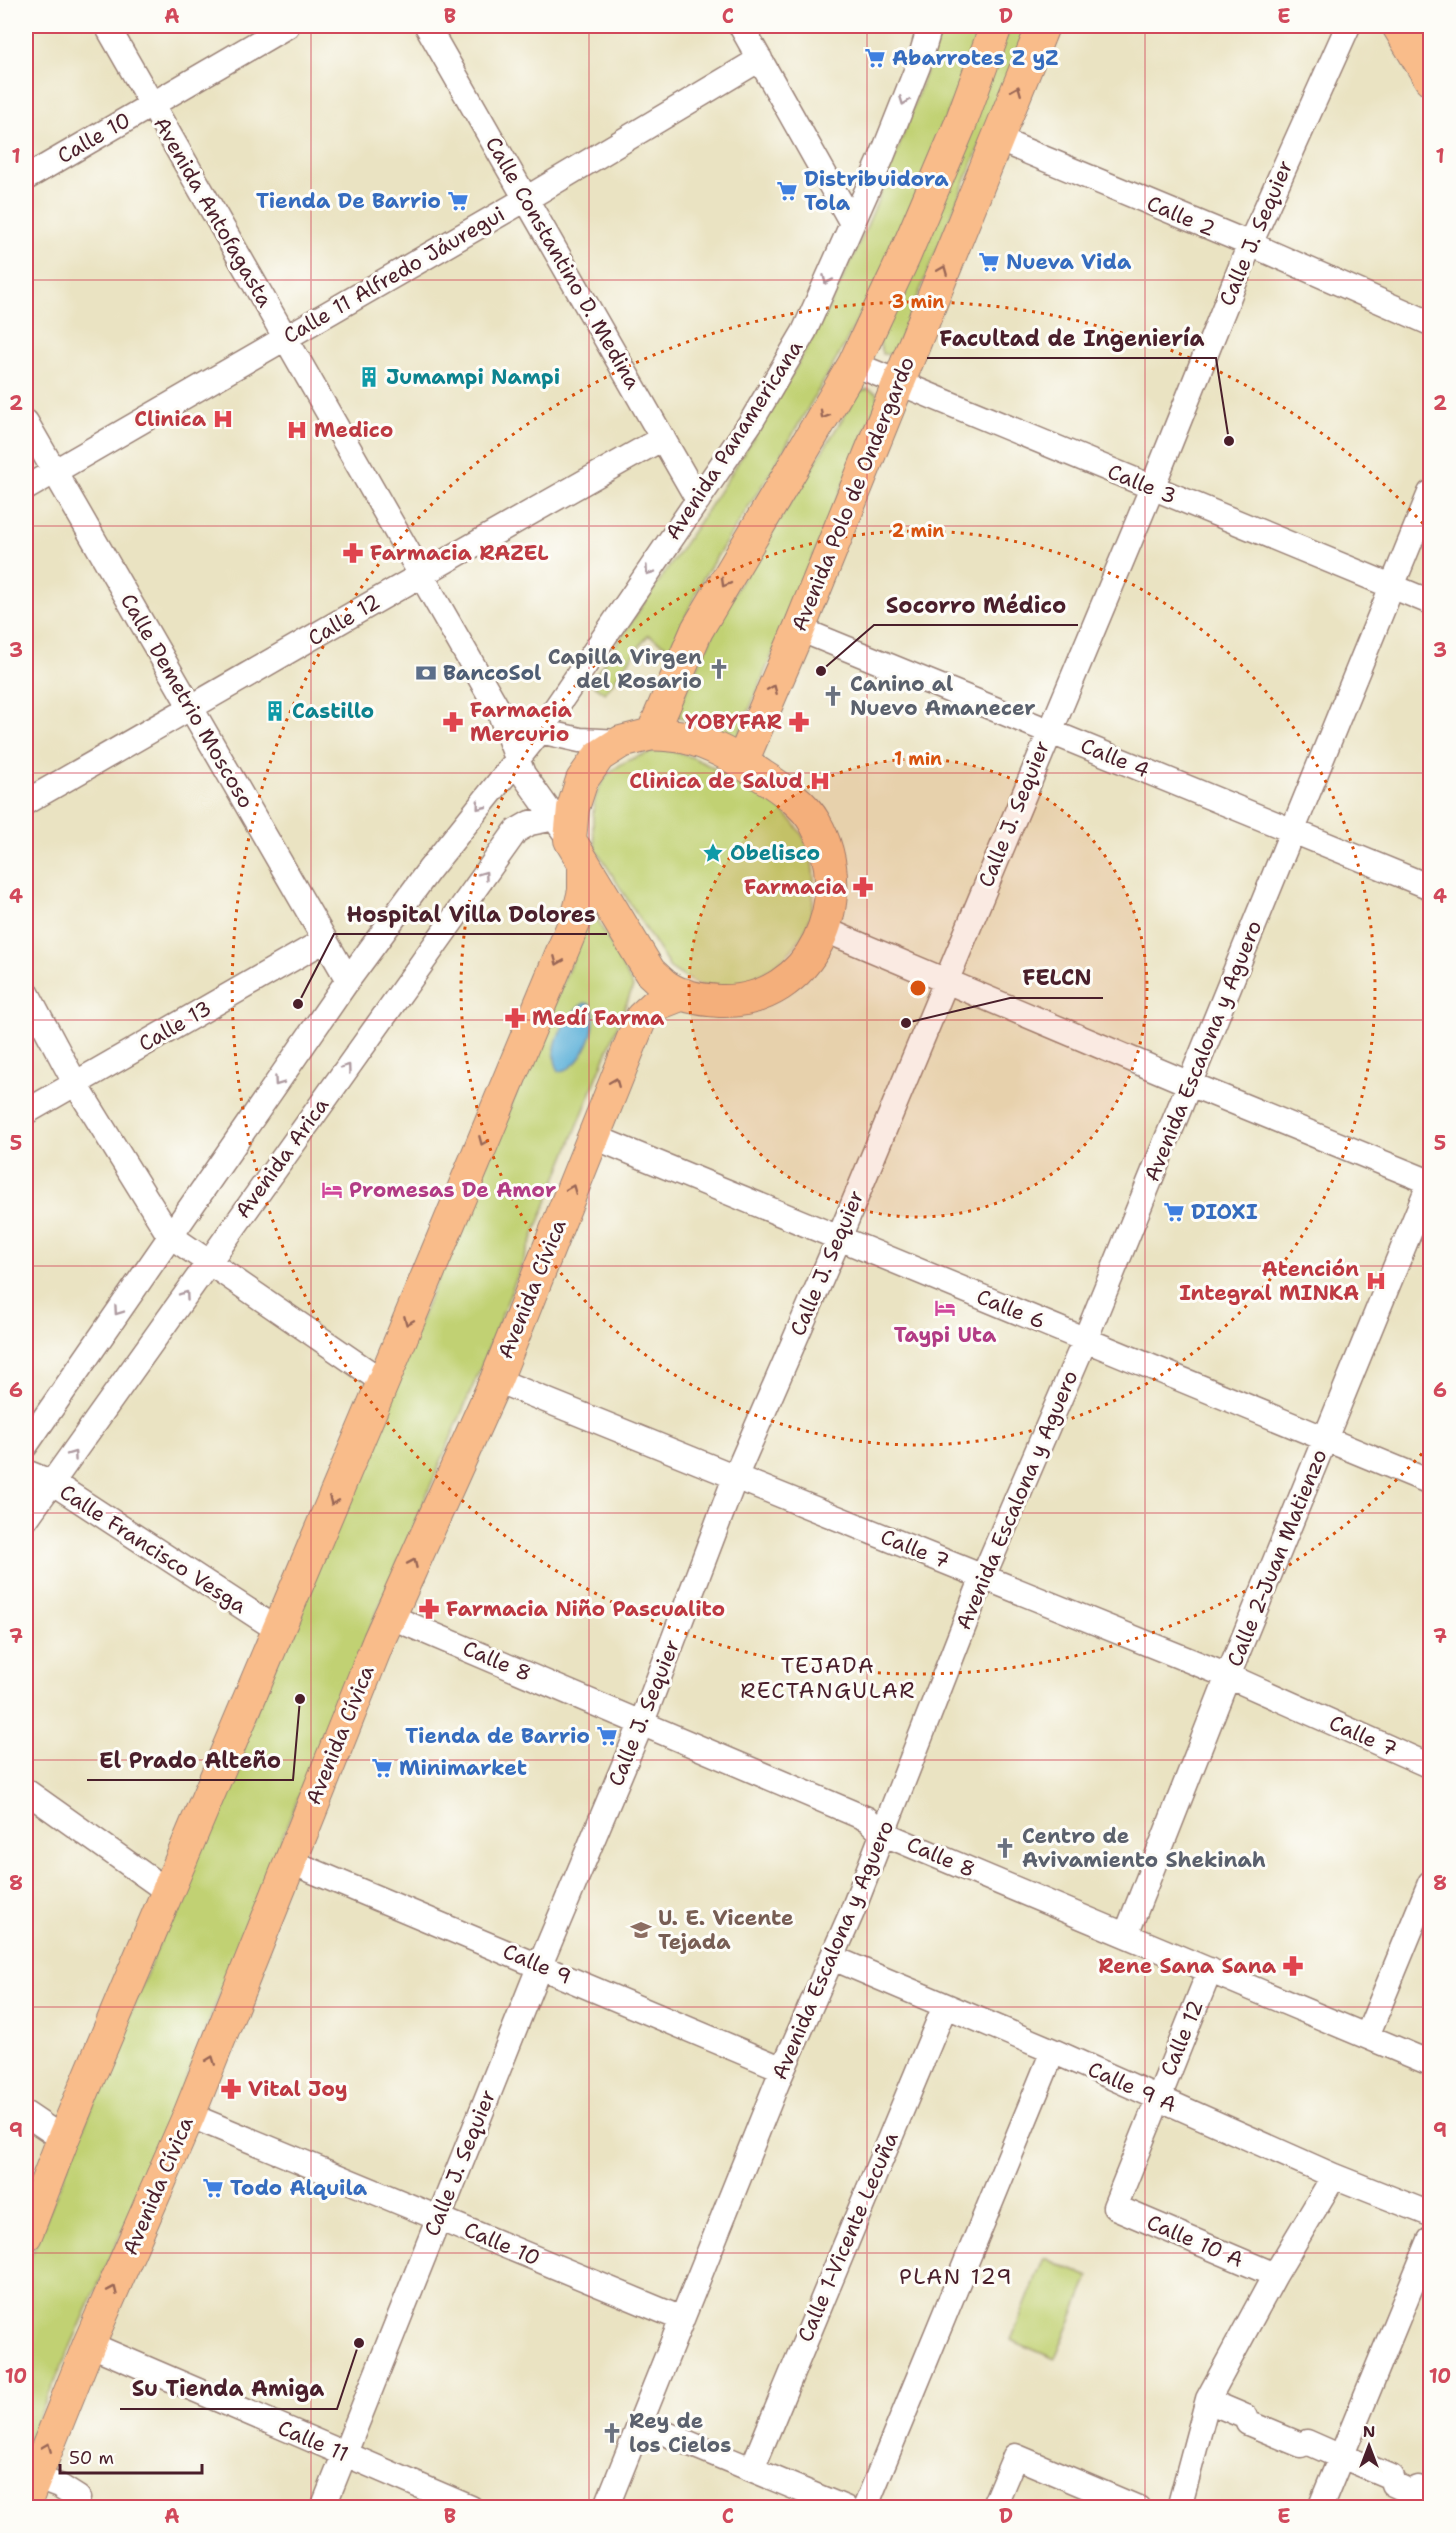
<svg xmlns="http://www.w3.org/2000/svg" width="1456" height="2533" viewBox="0 0 1456 2533" font-family="'Shantell Sans',sans-serif">
  <style>
    .green { fill: #c1d173; stroke: #86784f; stroke-width: 1.5 }
    .water { fill: #5db1d9; stroke: #546882; stroke-width: 1.5 }
    .lines { fill: none; stroke-linecap: round; stroke-linejoin: round }
    .minor-casing { stroke: #9a8176; stroke-width: 27 }
    .major-casing { stroke: #9a8176; stroke-width: 34 }
    .minor { stroke: #fff; stroke-width: 24 }
    .major { stroke: #f9bc8a; stroke-width: 32 }
    .oneway { stroke: #996656 }
    .oneway2 { stroke: #ae9aa0 }
    .grid { fill: none; stroke: #d1495b; stroke-width: 1.5; stroke-opacity: 0.55 }
    .ring { fill: none; stroke: #d8530f; stroke-width: 3; stroke-dasharray: 3 6 }
    .labels { text-anchor: middle; dominant-baseline: central; stroke-width: 6; stroke-linejoin: round; paint-order: stroke }
    .shop-label { font-size: 21px; font-weight: bold; fill: #366cbe; stroke: #fdfcf7; text-anchor: start }
    .street-label { font-size: 21px; fill: #4a1f2b; stroke: #fdfcf7 }
    .culture-label { font-size: 21px; font-weight: bold; fill: #0d838f; stroke: #fdfcf7; text-anchor: start }
    .health-label { font-size: 21px; font-weight: bold; fill: #be3a42; stroke: #fdfcf7; text-anchor: end }
    .worship-label { font-size: 21px; font-weight: bold; fill: #5b616d; stroke: #fdfcf7; text-anchor: start }
    .service-label { font-size: 21px; font-weight: bold; fill: #4e5e75; stroke: #fdfcf7; text-anchor: start }
    .hotel-label { font-size: 21px; font-weight: bold; fill: #b23c85; stroke: #fdfcf7; text-anchor: start }
    .education-label { font-size: 21px; font-weight: bold; fill: #785e54; stroke: #fdfcf7; text-anchor: start }
    .neighbourhood-label { font-size: 22px; letter-spacing: 1.5px; fill: #4a1f2b; stroke: #fdfcf7 }
    .centre { fill: #d8530f; stroke: #fdfcf7; stroke-width: 3 }
    .ring-label { font-size: 18px; text-anchor: middle; font-weight: bold; fill: #d8530f; stroke: #fdfcf7; stroke-width: 6; stroke-linejoin: round; paint-order: stroke }
    .leader { fill: none; stroke: #4a1f2b; stroke-width: 2 }
    .callout-dot { fill: #4a1f2b; stroke: #fdfcf7; stroke-width: 2 }
    .callout-label { font-size: 22px; text-anchor: middle; font-weight: bold; fill: #4a1f2b; stroke: #fdfcf7; stroke-width: 6; stroke-linejoin: round; paint-order: stroke }
    .neatline { fill: none; stroke: #d1495b; stroke-width: 2 }
    .grid-label { font-size: 20px; text-anchor: middle; font-weight: bold; fill: #d1495b }
  </style>
  <rect width="100%" height="100%" fill="#fdfcf7"/>
  <filter id="ink" filterUnits="userSpaceOnUse"><feTurbulence type="fractalNoise" baseFrequency=".0167" numOctaves="2"/><feDisplacementMap in="SourceGraphic" scale="12" xChannelSelector="R" yChannelSelector="G"/><feConvolveMatrix kernelMatrix="1 2 1 2 8 2 1 2 1" color-interpolation-filters="sRGB"/></filter>
  <filter id="wash" filterUnits="userSpaceOnUse"><feTurbulence type="fractalNoise" baseFrequency=".008" numOctaves="4" result="noise"/><feDisplacementMap in="SourceGraphic" scale="24" xChannelSelector="R" yChannelSelector="G"/><feGaussianBlur stdDeviation="1.35" result="paint"/><feColorMatrix in="noise" values="0 0 0 0 0 0 0 0 0 0 0 0 0 0 0 0 0 1.4 0 .05"/><feComposite in="paint" operator="in"/></filter>
  <g filter="url(#wash)">
    <rect width="100%" height="100%" fill="#eae3c2"/>
    <path class="green" d="M941,26H981L902,234L839,355L772,470L703,578L671,649L648,635L605,693L590,683C670,564 755,447 822,320C872,226 908,126 941,26Z
      M1011,26H1029L896,349L892,355L882,354L879,338Z
      M868,389L877,393L878,401L737,739L675,715L727,604L859,392Z
      M665,750C691,753 713,768 736,781C758,793 782,806 797,827C820,859 820,916 794,947C783,961 766,972 750,980C740,984 722,989 711,988C695,985 682,976 670,968L596,849C584,789 605,759 665,750Z
      M593,911L633,987L481,1367L300,1793L152,2164L26,2446V2268L233,1763Z
      M1044,2258L1089,2277L1055,2359L1011,2340Z"/>
    <path class="water" d="M585,1003L590,1004C604,1020 581,1072 559,1071C546,1049 565,1014 585,1003Z"/>
  </g>
  <g filter="url(#ink)">
    <g class="lines">
      <g class="minor-casing">
        <path id="minor" d="M107,26L499,711L523,774L570,840
          M427,26L698,500
          M741,26L852,223
          M997,139L1250,244L1430,323
          M26,178L287,26
          M854,364L1430,602
          M26,422L348,980
          M26,488L526,199L760,59
          M799,629L1430,887
          M499,711L540,731L580,740L621,742
          M26,802C238,681 449,557 663,438
          M823,929L1190,1084L1430,1182L1228,1676L1126,1935
          M26,991L75,1083L169,1235L383,1382
          M26,1112L325,940
          M592,1136L1430,1482
          M496,1380L1228,1676L1430,1766
          M26,1445L348,980L429,870L540,731L751,422L804,332L881,159L918,66L930,26
          M26,1472L53,1483L278,1630
          M26,1519L516,831L530,823L555,818
          M389,1616L867,1819L882,1833L1430,2063
          M26,1791L167,1891
          M289,1861L783,2069
          M833,1958L1053,2051L1334,2176L1430,2214
          M1210,1970L1115,2207L1275,2275
          M1367,2036L1430,1883
          M26,2114L63,2139
          M189,2115L682,2319
          M89,2344L471,2508
          M1220,2406L1246,2417L1248,2423L1301,2445L1307,2442L1332,2453
          M640,2423L845,2508
          M1351,2460L1391,2477L1393,2484L1413,2493L1418,2488L1430,2494
          M752,2469L945,2006
          M35,2477L59,2486L78,2498
          M323,2508L540,1965L642,1722L736,1475L839,1238L1152,488L1250,244L1348,26
          M606,2508L777,2083L852,1912L983,1577L1085,1340L1430,493
          M865,2508L1053,2051
          M993,2508L1015,2456L1138,2508
          M1179,2508L1208,2399L1275,2275L1334,2176
          M1320,2508L1430,2240"/>
      </g>
      <g class="major-casing">
        <path id="major" d="M1398,26L1430,79
          M1430,26V27
          M652,734C662,735 673,735 683,737C711,743 737,759 761,775C780,787 804,803 815,823C858,898 812,1004 720,1001C703,1000 682,997 667,987C661,983 656,977 650,972L570,840L573,808L582,780L599,756L621,742Z
          M652,734L697,630L854,364L904,257L960,125L996,26
          M742,762L799,629L1043,26
          M26,2235L63,2139L383,1382L579,911L584,891V865
          M26,2501L89,2344L189,2115L379,1640L496,1380L641,1018L655,1005L683,994"/>
      </g>
      <use href="#minor" class="minor"/>
      <use href="#major" class="major"/>
    </g>
    <defs><path id="oneway-chevron" d="M-2-3.5L2.5 0L-2 3.5" fill="none" stroke-width="1.6" stroke-linecap="round" stroke-linejoin="round" transform="scale(1.5)"/></defs>
    <g class="oneway">
      <use href="#oneway-chevron" transform="translate(1017 90) rotate(-68)"/>
      <use href="#oneway-chevron" transform="translate(943 270) rotate(-68)"/>
      <use href="#oneway-chevron" transform="translate(824 415) rotate(120)"/>
      <use href="#oneway-chevron" transform="translate(725 583) rotate(120)"/>
      <use href="#oneway-chevron" transform="translate(773 689) rotate(-67)"/>
      <use href="#oneway-chevron" transform="translate(558 961) rotate(113)"/>
      <use href="#oneway-chevron" transform="translate(615 1082) rotate(-68)"/>
      <use href="#oneway-chevron" transform="translate(483 1141) rotate(113)"/>
      <use href="#oneway-chevron" transform="translate(572 1189) rotate(-68)"/>
      <use href="#oneway-chevron" transform="translate(408 1321) rotate(113)"/>
      <use href="#oneway-chevron" transform="translate(333 1501) rotate(113)"/>
      <use href="#oneway-chevron" transform="translate(413 1563) rotate(-66)"/>
      <use href="#oneway-chevron" transform="translate(211 2060) rotate(-69)"/>
      <use href="#oneway-chevron" transform="translate(113 2290) rotate(-66)"/>
      <use href="#oneway-chevron" transform="translate(47 2447) rotate(-68)"/>
    </g>
    <g class="oneway2">
      <use href="#oneway-chevron" transform="translate(904 101) rotate(111)"/>
      <use href="#oneway-chevron" transform="translate(827 280) rotate(114)"/>
      <use href="#oneway-chevron" transform="translate(649 571) rotate(125)"/>
      <use href="#oneway-chevron" transform="translate(480 806) rotate(129)"/>
      <use href="#oneway-chevron" transform="translate(484 875) rotate(-54)"/>
      <use href="#oneway-chevron" transform="translate(347 1068) rotate(-54)"/>
      <use href="#oneway-chevron" transform="translate(278 1082) rotate(125)"/>
      <use href="#oneway-chevron" transform="translate(185 1295) rotate(-55)"/>
      <use href="#oneway-chevron" transform="translate(118 1311) rotate(125)"/>
      <use href="#oneway-chevron" transform="translate(73 1455) rotate(-55)"/>
    </g>
  </g>
  <path class="grid" d="M311,26V2508M589,26V2508M867,26V2508M1145,26V2508M26,280H1430M26,526H1430M26,773H1430M26,1020H1430M26,1266H1430M26,1513H1430M26,1760H1430M26,2007H1430M26,2253H1430"/>
  <circle cx="918" cy="988" r="229" fill="#d8530f" fill-opacity=".12"/>
  <g class="ring">
    <circle cx="918" cy="988" r="229"/>
    <circle cx="918" cy="988" r="457"/>
    <path d="M1428 1447A686 686 0 1 1 1428 529"/>
  </g>
  <defs>
    <g id="supermarket-bare" transform="scale(1.62)"><path d="M-6-5.5h2.5l.6 2H6L4.5 2H-2.5L-4.4-4H-6ZM-1.5 3.2a1.3 1.3 0 1 0 .1 0ZM3 3.2a1.3 1.3 0 1 0 .1 0Z" fill="#3f7fe0" stroke="#fdfcf7" stroke-width="2.5" paint-order="stroke"/></g>
    <g id="building-bare" transform="scale(1.62)"><path d="M-4-6H4V6H1V3H-1V6H-4ZM-2.5-4.3h1.7v1.8h-1.7ZM.8-4.3h1.7v1.8H.8ZM-2.5-1h1.7V.8h-1.7ZM.8-1h1.7V.8H.8Z" fill="#0f9aa8" stroke="#fdfcf7" stroke-width="2.5" paint-order="stroke"/></g>
    <g id="hospital-bare" transform="scale(1.62)"><path d="M-5-5h3v3.5h4V-5h3V5h-3V1.5h-4V5h-3Z" fill="#e0444e" stroke="#fdfcf7" stroke-width="2.5" paint-order="stroke"/></g>
    <g id="pharmacy-bare" transform="scale(1.62)"><path d="M-2-6h4v4h4v4h-4v4h-4v-4h-4v-4h4Z" fill="#e0444e" stroke="#fdfcf7" stroke-width="2.5" paint-order="stroke"/></g>
    <g id="church-bare" transform="scale(1.62)"><path d="M-1.2-6h2.4v3.5h3.3v2.4h-3.3V6h-2.4V-.1h-3.3v-2.4h3.3Z" fill="#6b7280" stroke="#fdfcf7" stroke-width="2.5" paint-order="stroke"/></g>
    <g id="bank-bare" transform="scale(1.62)"><path d="M-6-4H6V4H-6ZM0-2.3a2.3 2.3 0 1 0 0 4.6a2.3 2.3 0 1 0 0-4.6Z" fill="#5c6f8a" stroke="#fdfcf7" stroke-width="2.5" paint-order="stroke"/></g>
    <g id="sight-bare" transform="scale(1.62)"><path d="M0-6L1.8-2.2L6-1.7L2.9 1.2L3.7 5.4L0 3.3L-3.7 5.4L-2.9 1.2L-6-1.7L-1.8-2.2Z" fill="#0f9aa8" stroke="#fdfcf7" stroke-width="2.5" paint-order="stroke"/></g>
    <g id="hotel-bare" transform="scale(1.62)"><path d="M-6-4.5h1.5V1H6V5H4.5V3h-9V5H-6ZM-4 0a1.8 1.8 0 1 1 3.6 0ZM.5 0V-2.5h3Q6-2.5 6 0Z" fill="#d1479c" stroke="#fdfcf7" stroke-width="2.5" paint-order="stroke"/></g>
    <g id="school-bare" transform="scale(1.62)"><path d="M0-5L7-2L0 1L-7-2ZM-4 1L0 2.5L4 1V4Q0 6-4 4Z" fill="#8d6e63" stroke="#fdfcf7" stroke-width="2.5" paint-order="stroke"/></g>
  </defs>
  <g fill-rule="evenodd">
    <use href="#supermarket-bare" x="875" y="58"/>
    <use href="#supermarket-bare" x="787" y="191"/>
    <use href="#supermarket-bare" x="458" y="201"/>
    <use href="#supermarket-bare" x="989" y="262"/>
    <use href="#building-bare" x="369" y="377"/>
    <use href="#hospital-bare" x="223" y="419"/>
    <use href="#hospital-bare" x="297" y="430"/>
    <use href="#pharmacy-bare" x="353" y="553"/>
    <use href="#church-bare" x="719" y="669"/>
    <use href="#bank-bare" x="426" y="673"/>
    <use href="#church-bare" x="833" y="696"/>
    <use href="#building-bare" x="275" y="711"/>
    <use href="#pharmacy-bare" x="453" y="722"/>
    <use href="#pharmacy-bare" x="799" y="722"/>
    <use href="#hospital-bare" x="820" y="781"/>
    <use href="#sight-bare" x="713" y="853"/>
    <use href="#pharmacy-bare" x="863" y="887"/>
    <use href="#pharmacy-bare" x="515" y="1018"/>
    <use href="#hotel-bare" x="332" y="1190"/>
    <use href="#supermarket-bare" x="1174" y="1212"/>
    <use href="#hospital-bare" x="1376" y="1281"/>
    <use href="#hotel-bare" x="945" y="1308"/>
    <use href="#pharmacy-bare" x="429" y="1609"/>
    <use href="#supermarket-bare" x="607" y="1736"/>
    <use href="#supermarket-bare" x="382" y="1768"/>
    <use href="#church-bare" x="1005" y="1848"/>
    <use href="#school-bare" x="641" y="1930"/>
    <use href="#pharmacy-bare" x="1293" y="1966"/>
    <use href="#pharmacy-bare" x="231" y="2089"/>
    <use href="#supermarket-bare" x="213" y="2188"/>
    <use href="#church-bare" x="612" y="2433"/>
  </g>
  <g class="labels">
    <g class="shop-label">
      <text x="892" y="58">Abarrotes Z yZ</text>
      <text x="804" y="179">Distribuidora<tspan x="804" dy="24">Tola</tspan></text>
      <text x="441" y="201" text-anchor="end">Tienda De Barrio</text>
      <text x="1006" y="262">Nueva Vida</text>
      <text x="1191" y="1212">DIOXI</text>
      <text x="590" y="1736" text-anchor="end">Tienda de Barrio</text>
      <text x="399" y="1768">Minimarket</text>
      <text x="230" y="2188">Todo Alquila</text>
    </g>
    <g class="street-label">
      <text transform="translate(94 138) rotate(-30)">Calle 10</text>
      <text transform="translate(213 212) rotate(60)">Avenida Antofagasta</text>
      <text transform="translate(1181 216) rotate(23)">Calle 2</text>
      <text transform="translate(1256 233) rotate(-67)">Calle J. Sequier</text>
      <text transform="translate(563 263) rotate(60)">Calle Constantino D. Medina</text>
      <text transform="translate(394 275) rotate(-30)">Calle 11 Alfredo Jáuregui</text>
      <text transform="translate(734 440) rotate(-57)">Avenida Panamericana</text>
      <text transform="translate(1142 484) rotate(22)">Calle 3</text>
      <text transform="translate(853 494) rotate(-68)">Avenida Polo de Ondergardo</text>
      <text transform="translate(344 620) rotate(-31)">Calle 12</text>
      <text transform="translate(187 701) rotate(60)">Calle Demetrio Moscoso</text>
      <text transform="translate(1115 758) rotate(22)">Calle 4</text>
      <text transform="translate(1014 814) rotate(-68)">Calle J. Sequier</text>
      <text transform="translate(175 1026) rotate(-30)">Calle 13</text>
      <text transform="translate(1203 1051) rotate(-68)">Avenida Escalona y Aguero</text>
      <text transform="translate(282 1158) rotate(-54)">Avenida Arica</text>
      <text transform="translate(827 1263) rotate(-67)">Calle J. Sequier</text>
      <text transform="translate(532 1289) rotate(-68)">Avenida Cívica</text>
      <text transform="translate(1011 1309) rotate(22)">Calle 6</text>
      <text transform="translate(1017 1500) rotate(-67)">Avenida Escalona y Aguero</text>
      <text transform="translate(153 1549) rotate(33)">Calle Francisco Vesga</text>
      <text transform="translate(915 1549) rotate(22)">Calle 7</text>
      <text transform="translate(1277 1558) rotate(-68)">Calle 2-Juan Matienzo</text>
      <text transform="translate(497 1661) rotate(23)">Calle 8</text>
      <text transform="translate(644 1713) rotate(-68)">Calle J. Sequier</text>
      <text transform="translate(340 1735) rotate(-68)">Avenida Cívica</text>
      <text transform="translate(1363 1736) rotate(24)">Calle 7</text>
      <text transform="translate(941 1857) rotate(23)">Calle 8</text>
      <text transform="translate(833 1950) rotate(-67)">Avenida Escalona y Aguero</text>
      <text transform="translate(537 1964) rotate(23)">Calle 9</text>
      <text transform="translate(1182 2038) rotate(-68)">Calle 12</text>
      <text transform="translate(1132 2087) rotate(24)">Calle 9 A</text>
      <text transform="translate(460 2163) rotate(-68)">Calle J. Sequier</text>
      <text transform="translate(158 2186) rotate(-67)">Avenida Cívica</text>
      <text transform="translate(848 2237) rotate(-67)">Calle 1-Vicente Lecuña</text>
      <text transform="translate(1195 2241) rotate(23)">Calle 10 A</text>
      <text transform="translate(502 2244) rotate(23)">Calle 10</text>
      <text transform="translate(313 2441) rotate(23)">Calle 11</text>
    </g>
    <g class="culture-label">
      <text x="386" y="377">Jumampi Nampi</text>
      <text x="292" y="711">Castillo</text>
      <text x="730" y="853">Obelisco</text>
    </g>
    <g class="health-label">
      <text x="206" y="419">Clinica</text>
      <text x="314" y="430" text-anchor="start">Medico</text>
      <text x="370" y="553" text-anchor="start">Farmacia RAZEL</text>
      <text x="470" y="710" text-anchor="start">Farmacia<tspan x="470" dy="24">Mercurio</tspan></text>
      <text x="782" y="722">YOBYFAR</text>
      <text x="803" y="781">Clinica de Salud</text>
      <text x="846" y="887">Farmacia</text>
      <text x="532" y="1018" text-anchor="start">Medí Farma</text>
      <text x="1359" y="1269">Atención<tspan x="1359" dy="24">Integral MINKA</tspan></text>
      <text x="446" y="1609" text-anchor="start">Farmacia Niño Pascualito</text>
      <text x="1276" y="1966">Rene Sana Sana</text>
      <text x="248" y="2089" text-anchor="start">Vital Joy</text>
    </g>
    <g class="worship-label">
      <text x="702" y="657" text-anchor="end">Capilla Virgen<tspan x="702" dy="24">del Rosario</tspan></text>
      <text x="850" y="684">Canino al<tspan x="850" dy="24">Nuevo Amanecer</tspan></text>
      <text x="1022" y="1836">Centro de<tspan x="1022" dy="24">Avivamiento Shekinah</tspan></text>
      <text x="629" y="2421">Rey de<tspan x="629" dy="24">los Cielos</tspan></text>
    </g>
    <g class="service-label">
      <text x="443" y="673">BancoSol</text>
    </g>
    <g class="hotel-label">
      <text x="349" y="1190">Promesas De Amor</text>
      <text x="945" y="1335" text-anchor="middle">Taypi Uta</text>
    </g>
    <g class="education-label">
      <text x="658" y="1918">U. E. Vicente<tspan x="658" dy="24">Tejada</tspan></text>
    </g>
    <g class="neighbourhood-label">
      <text x="828" y="1665">TEJADA<tspan x="828" dy="25">RECTANGULAR</tspan></text>
      <text x="956" y="2276">PLAN 129</text>
    </g>
  </g>
  <circle cx="918" cy="988" r="9" class="centre"/>
  <g class="ring-label">
    <text x="918" y="308">3 min</text>
    <text x="918" y="537">2 min</text>
    <text x="918" y="765">1 min</text>
  </g>
  <path class="leader" d="M1229 441L1216 358H927M821 671L874 625H1078M298 1004L334 934H607M906 1023L1010 998H1103M300 1699L293 1780H87M359 2343L337 2409H120"/>
  <g class="callout-dot">
    <circle cx="1229" cy="441" r="6"/>
    <circle cx="821" cy="671" r="6"/>
    <circle cx="298" cy="1004" r="6"/>
    <circle cx="906" cy="1023" r="6"/>
    <circle cx="300" cy="1699" r="6"/>
    <circle cx="359" cy="2343" r="6"/>
  </g>
  <g class="callout-label">
    <text x="1072" y="346">Facultad de Ingeniería</text>
    <text x="976" y="613">Socorro Médico</text>
    <text x="471" y="922">Hospital Villa Dolores</text>
    <text x="1057" y="985">FELCN</text>
    <text x="190" y="1768">El Prado Alteño</text>
    <text x="228" y="2396">Su Tienda Amiga</text>
  </g>
  <rect width="1456" height="2533" fill="none" stroke="#fdfcf7" stroke-width="66"/>
  <g transform="translate(1369 2446)" stroke="#fdfcf7" stroke-width="4.5" paint-order="stroke">
  <path d="M0-4.5L10 22L0 15L-10 22Z" fill="#4a1f2b"/>
  <text y="-9" font-size="16" font-weight="bold" text-anchor="middle" fill="#4a1f2b">N</text>
  </g>
  <path d="M60 2464v9h142v-9" fill="none" stroke="#4a1f2b" stroke-width="3"/>
  <text x="69" y="2464" font-size="18" fill="#4a1f2b" stroke="#fdfcf7" stroke-width="4.5" paint-order="stroke">50 m</text>
  <rect x="33" y="33" width="1390" height="2467" class="neatline"/>
  <g class="grid-label">
    <text x="172" y="23">A</text>
    <text x="450" y="23">B</text>
    <text x="728" y="23">C</text>
    <text x="1006" y="23">D</text>
    <text x="1284" y="23">E</text>
    <text x="16" y="163">1</text>
    <text x="1440" y="163">1</text>
    <text x="16" y="410">2</text>
    <text x="1440" y="410">2</text>
    <text x="16" y="657">3</text>
    <text x="1440" y="657">3</text>
    <text x="16" y="903">4</text>
    <text x="1440" y="903">4</text>
    <text x="16" y="1150">5</text>
    <text x="1440" y="1150">5</text>
    <text x="16" y="1397">6</text>
    <text x="1440" y="1397">6</text>
    <text x="16" y="1643">7</text>
    <text x="1440" y="1643">7</text>
    <text x="16" y="1890">8</text>
    <text x="1440" y="1890">8</text>
    <text x="16" y="2137">9</text>
    <text x="1440" y="2137">9</text>
    <text x="16" y="2383">10</text>
    <text x="1440" y="2383">10</text>
    <text x="172" y="2523">A</text>
    <text x="450" y="2523">B</text>
    <text x="728" y="2523">C</text>
    <text x="1006" y="2523">D</text>
    <text x="1284" y="2523">E</text>
  </g>
</svg>
